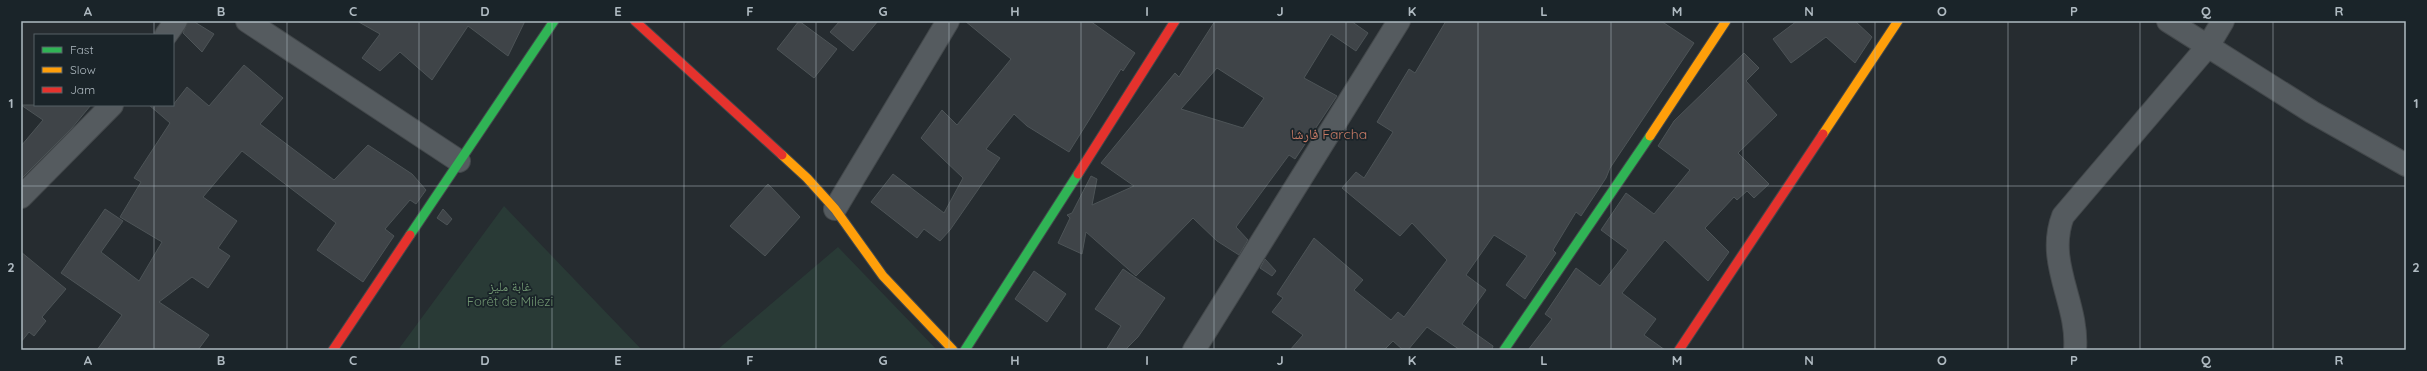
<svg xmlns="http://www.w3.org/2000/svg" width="2427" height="371" viewBox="0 0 2427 371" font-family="Quicksand,'Noto Naskh Arabic',sans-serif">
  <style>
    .green { fill: #293a36 }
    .building { fill: #3f4448; stroke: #4d5457; fill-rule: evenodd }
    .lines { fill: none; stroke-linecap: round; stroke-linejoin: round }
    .street-casing { stroke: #43484b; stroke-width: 24 }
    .fast-casing { stroke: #43484b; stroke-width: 11 }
    .slow-casing { stroke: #43484b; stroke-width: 11 }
    .jam-casing { stroke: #43484b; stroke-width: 11 }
    .street { stroke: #555b5f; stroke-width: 22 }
    .fast { stroke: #30b455; stroke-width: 9 }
    .slow { stroke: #ff9f0a; stroke-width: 9 }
    .jam { stroke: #e5322d; stroke-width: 9 }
    .grid { fill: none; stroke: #afbac1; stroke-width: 1; stroke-opacity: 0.55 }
    .labels { text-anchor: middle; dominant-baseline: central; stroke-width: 3.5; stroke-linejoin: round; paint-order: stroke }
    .park-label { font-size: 13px; fill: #709571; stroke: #1a2429 }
    .neighbourhood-label { font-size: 14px; fill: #c67a65; stroke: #1a2429 }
    .neatline { fill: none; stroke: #afbac1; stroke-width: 1.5 }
    .grid-label { font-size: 13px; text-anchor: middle; font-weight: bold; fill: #afbac1 }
  </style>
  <rect width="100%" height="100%" fill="#262c30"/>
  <path class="green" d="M504,206L642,350H398Z
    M838,247L937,350H717Z"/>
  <path class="building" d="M188,21H193L214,34L202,52L183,33Z
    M357,21H525L508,56L468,26L432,80L400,52L380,71L362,58L380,34Z
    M799,21L837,49L814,78L777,49Z
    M840,21H878L853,51L830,32Z
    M965,21H1090L1135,53L1123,71L1121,69L1069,152L1027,126L1014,114L986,149L1000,158L950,230L940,241L924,229L917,238L871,202L893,174L944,213L963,178L921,138L942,110L957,125L1011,59Z
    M1215,21H1351L1368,33L1356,51L1331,34L1304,78L1337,96L1295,159L1289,155L1236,227L1248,240L1239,255L1217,241L1193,218L1136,276L1086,232L1082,254L1058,243L1070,218L1067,215L1072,213L1091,176L1097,179L1092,205L1134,186L1101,163L1175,73L1179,77ZM1217,68L1264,98L1243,128L1181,109Z
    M1446,21H1661L1694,43L1610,168L1606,178L1581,216L1576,212L1553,250L1556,253L1525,299L1506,285L1527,256L1494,235L1466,275L1486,290L1462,324L1493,346L1492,350H1460L1427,327L1408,350H1403L1393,341L1384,350H1290L1303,335L1272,312L1283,298L1277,294L1314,238L1363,280L1354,290L1391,320L1398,312L1404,317L1447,260L1412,223L1400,236L1342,188L1356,172L1364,178L1393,132L1377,122L1409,69L1415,73Z
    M1797,21H1855L1872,37L1855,63L1826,37L1791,63L1773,39Z
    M1744,53L1759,68L1746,81L1777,115L1738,153L1769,184L1754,198L1747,191L1737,200L1734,197L1705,228L1729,252L1708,281L1665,240L1622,293L1656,319L1644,335L1665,350H1528L1552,319L1545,314L1576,268L1600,286L1628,250L1601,230L1626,193L1654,214L1690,170L1658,146L1674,121Z
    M244,65L283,98L260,124L334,180L368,145L412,174L426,190L416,204L410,200L385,229L394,236L363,282L317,250L336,223L242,151L203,197L237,221L218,248L230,256L208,288L192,277L159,302L209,335L198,350H97L122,315L61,273L105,209L123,221L101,252L139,281L162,242L120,217L141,182L134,178L170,123L149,105H173L187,87L209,106Z
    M21,105H91L72,128L21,179V146L43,120Z
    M768,184L800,217L765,256L730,226Z
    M443,209L452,219L447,225L437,218Z
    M21,252L66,289L42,317L46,321L34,336L29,332L21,342Z
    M1265,259L1276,271L1272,276L1260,268Z
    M1123,269L1165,298L1138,337L1125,350H1106L1121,326L1095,309Z
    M1034,271L1066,294L1047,322L1015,299Z"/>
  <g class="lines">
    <g class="street-casing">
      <path id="street" d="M247,21L459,161
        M2168,21L2312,112L2406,165
        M166,35L176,21
        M21,197L112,105
        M835,209L948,21
        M1194,350L1399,21
        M2075,350C2079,303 2045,263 2063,216L2208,46L2223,21"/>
    </g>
    <g class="fast-casing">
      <path id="fast" d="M410,235L554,21
        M965,350L1078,174
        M1504,350L1650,136"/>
    </g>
    <g class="slow-casing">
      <path id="slow" d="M1823,134L1898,21
        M1650,136L1726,21
        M782,155L807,178L835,209L883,276L953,350"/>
    </g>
    <g class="jam-casing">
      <path id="jam" d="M635,21L782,155
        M1078,174L1175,21
        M333,350L410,235
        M1679,350L1823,134"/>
    </g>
    <use href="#street" class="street"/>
    <use href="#fast" class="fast"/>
    <use href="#slow" class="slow"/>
    <use href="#jam" class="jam"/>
  </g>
  <path class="grid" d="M154,21V35M287,21V350M419,21V350M552,21V350M684,21V350M816,21V350M949,21V350M1081,21V350M1214,21V350M1346,21V350M1478,21V350M1611,21V350M1743,21V350M1875,21V350M2008,21V350M2140,21V350M2273,21V350M154,105V350M21,186H2406"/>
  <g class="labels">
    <g class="park-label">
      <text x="510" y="286">غابة مليز<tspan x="510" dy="15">Forêt de Milezi</tspan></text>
    </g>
    <g class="neighbourhood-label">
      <text x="1329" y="134">فارشا Farcha</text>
    </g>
  </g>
  <rect width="2427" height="371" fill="none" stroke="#1a2429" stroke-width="44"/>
  <rect x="34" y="34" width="140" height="72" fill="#1a2429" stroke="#566066"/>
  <rect x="42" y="47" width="20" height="6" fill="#30b455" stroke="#566066"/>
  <text x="70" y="54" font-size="12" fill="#afbac1">Fast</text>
  <rect x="42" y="67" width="20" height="6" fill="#ff9f0a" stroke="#566066"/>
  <text x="70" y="74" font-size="12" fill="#afbac1">Slow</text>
  <rect x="42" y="87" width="20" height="6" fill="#e5322d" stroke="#566066"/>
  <text x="70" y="94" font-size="12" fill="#afbac1">Jam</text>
  <rect x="22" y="22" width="2383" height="327" class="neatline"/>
  <g class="grid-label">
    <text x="88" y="16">A</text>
    <text x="221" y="16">B</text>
    <text x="353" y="16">C</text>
    <text x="485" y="16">D</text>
    <text x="618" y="16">E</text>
    <text x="750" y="16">F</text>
    <text x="883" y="16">G</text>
    <text x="1015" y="16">H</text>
    <text x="1147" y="16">I</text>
    <text x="1280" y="16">J</text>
    <text x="1412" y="16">K</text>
    <text x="1544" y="16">L</text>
    <text x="1677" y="16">M</text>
    <text x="1809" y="16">N</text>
    <text x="1942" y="16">O</text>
    <text x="2074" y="16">P</text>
    <text x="2206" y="16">Q</text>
    <text x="2339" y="16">R</text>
    <text x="11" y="108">1</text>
    <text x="2416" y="108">1</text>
    <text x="11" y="272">2</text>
    <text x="2416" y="272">2</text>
    <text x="88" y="365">A</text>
    <text x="221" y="365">B</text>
    <text x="353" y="365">C</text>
    <text x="485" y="365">D</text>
    <text x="618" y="365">E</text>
    <text x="750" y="365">F</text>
    <text x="883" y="365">G</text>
    <text x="1015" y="365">H</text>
    <text x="1147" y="365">I</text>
    <text x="1280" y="365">J</text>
    <text x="1412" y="365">K</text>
    <text x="1544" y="365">L</text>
    <text x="1677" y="365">M</text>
    <text x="1809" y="365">N</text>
    <text x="1942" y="365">O</text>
    <text x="2074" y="365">P</text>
    <text x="2206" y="365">Q</text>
    <text x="2339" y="365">R</text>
  </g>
</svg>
